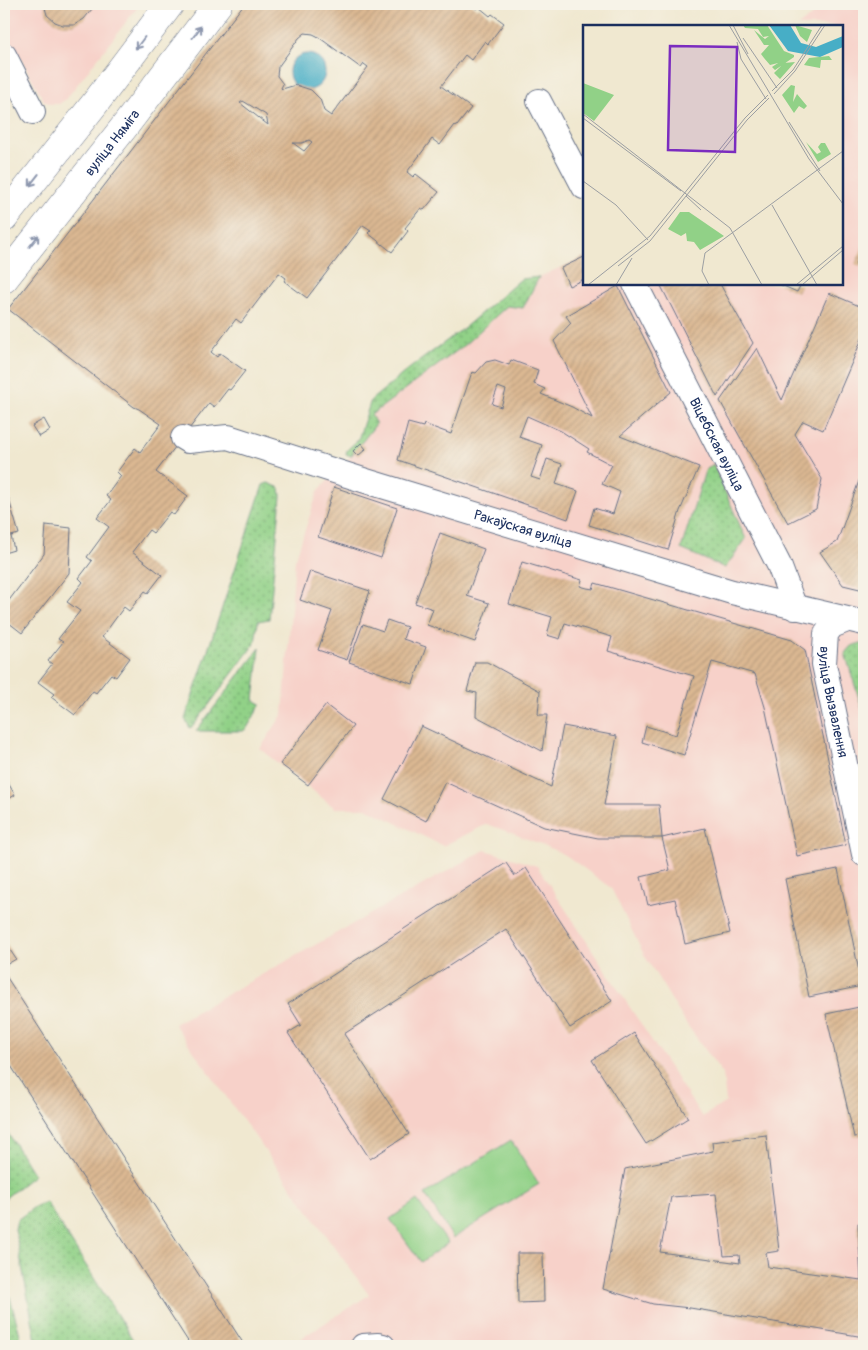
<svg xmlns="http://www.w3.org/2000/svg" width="868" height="1350" viewBox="0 0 868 1350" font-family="Pangolin,sans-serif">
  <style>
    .built { fill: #f7d1c9 }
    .green { fill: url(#green-dots); stroke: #568072 }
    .pitch { fill: #91d187; stroke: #568072 }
    .water { fill: #47aec6; stroke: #316e92 }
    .building { fill: url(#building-hatch); fill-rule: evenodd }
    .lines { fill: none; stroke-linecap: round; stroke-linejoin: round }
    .minor-casing { stroke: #667086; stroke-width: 26 }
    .major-casing { stroke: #667086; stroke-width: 29 }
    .minor { stroke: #fff; stroke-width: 24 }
    .major { stroke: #fff; stroke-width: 28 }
    .oneway { stroke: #8d97ae }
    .labels { text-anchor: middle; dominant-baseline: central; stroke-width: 5; stroke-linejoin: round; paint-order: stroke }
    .street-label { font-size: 14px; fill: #1b2f5e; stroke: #f7f3e8 }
    .inset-road { fill: none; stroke: #9b9ea2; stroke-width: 1 }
    .view { fill: #7b2cbf; fill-opacity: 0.15; stroke: #7b2cbf; stroke-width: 2.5 }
    .inset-edge { fill: none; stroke: #1b2f5e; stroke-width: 2.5 }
  </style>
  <defs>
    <pattern id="green-dots" width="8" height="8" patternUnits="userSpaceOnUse" patternTransform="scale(1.25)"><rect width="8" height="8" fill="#91d187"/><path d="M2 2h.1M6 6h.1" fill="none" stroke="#76aa72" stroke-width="1.8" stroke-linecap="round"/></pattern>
    <pattern id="building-hatch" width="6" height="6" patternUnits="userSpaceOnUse" patternTransform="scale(1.25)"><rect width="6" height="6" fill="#dbb892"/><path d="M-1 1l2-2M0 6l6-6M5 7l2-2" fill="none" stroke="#bb9e80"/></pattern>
  </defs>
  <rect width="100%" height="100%" fill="#f7f3e8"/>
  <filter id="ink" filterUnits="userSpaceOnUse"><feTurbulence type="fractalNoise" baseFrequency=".02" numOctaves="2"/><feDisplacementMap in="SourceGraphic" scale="10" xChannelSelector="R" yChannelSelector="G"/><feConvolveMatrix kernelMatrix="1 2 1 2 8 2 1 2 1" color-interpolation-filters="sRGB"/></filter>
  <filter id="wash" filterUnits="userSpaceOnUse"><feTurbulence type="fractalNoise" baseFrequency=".0096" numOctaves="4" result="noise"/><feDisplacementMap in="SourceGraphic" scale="20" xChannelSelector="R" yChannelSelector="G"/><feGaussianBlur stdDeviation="1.12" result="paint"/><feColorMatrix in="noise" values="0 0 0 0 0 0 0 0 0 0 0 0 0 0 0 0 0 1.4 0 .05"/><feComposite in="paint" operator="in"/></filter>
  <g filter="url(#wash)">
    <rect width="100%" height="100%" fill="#f0e8d0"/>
    <path class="built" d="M4,4H140L66,99L59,104H51L44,101L4,28Z
      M827,4H864V1346H289L369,1295L174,1024L485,850L537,866L702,1117L726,1102L723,1074L685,1022L643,953L611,888L567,856L541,844L487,824L443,846L366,808H335L260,749L283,714L295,560L318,491L351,456L376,424L371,415L462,347L507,306L523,308L539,277L584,257V284H842V26H798Z"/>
    <path class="green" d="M539,277L523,308L507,306L462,347L371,415L376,424L351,456L346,454L347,450L358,440L371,400L410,368L464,328L521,279Z
      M713,464L746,539L725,568L681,549L705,471Z
      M268,483L280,488L281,496L269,619L258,621L255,643L194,725L190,728L185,719L263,485Z
      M864,642V715L845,653L851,646Z
      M260,648L254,700L261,704L247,728L243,731H196Z
      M4,1127L34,1175L4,1199Z
      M46,1202L133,1340L131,1346H37L15,1229L17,1220L33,1208Z
      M4,1275L23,1346H5L4,1343Z"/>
    <path class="pitch" d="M511,1140L539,1184L453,1238L425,1194Z
      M417,1200L448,1243L421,1262L390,1219Z"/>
    <path class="water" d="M289 72a18 18 0 1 1 36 0a18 18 0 1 1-36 0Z"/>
    <g id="blocks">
      <path class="building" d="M44,4H96L84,19L74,25H63L55,22L47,15Z
        M244,4H471L477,9L479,7L490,16L492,14L504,23L488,44L485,41L471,60L465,55L441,86L471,108L457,126L455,125L440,145L432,139L407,172L413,177L416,174L439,192L424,210L421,208L405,228L408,231L392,252L368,233L371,230L363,225L307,298L284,281L286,278L279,273L241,323L236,319L211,352L217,357L220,353L245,371L230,390L228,389L214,407L209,403L156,472L188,496L174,515L170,512L153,533L149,530L132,552L162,575L148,593L145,591L129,611L124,607L102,637L130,658L116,677L111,674L96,693L93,691L75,715L51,697L54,694L38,682L52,664L48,661L63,642L58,639L80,611L67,602L83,582L79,578L92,561L87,557L109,527L97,518L111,500L106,496L121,476L117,472L135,448L140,452L161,424L139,409L134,407L8,309L54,251ZM305,33L313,34L317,36L361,68L364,64L368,67L331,116L324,111L320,99L311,90L296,85L282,89L281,88L283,84L277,76L278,67L299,38ZM243,101L266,115L268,125L240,103ZM309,140L312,142L304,151L293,143H302Z
        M864,244V268L855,264Z
        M584,257V279L569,286L561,268Z
        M660,284H720L753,343L717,397Z
        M779,284H801L797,292Z
        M618,286L671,392L620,436L699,467L680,511L668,550L589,525L594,508L613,514L620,492L602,484L612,465L587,452L589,449L561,431L527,416L519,437L542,445L531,477L540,480L547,459L562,464L556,484L578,491L568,519L398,460L408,423L423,427L424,424L451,434L472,372L476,373L486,362L495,360L509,365L511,360L538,370L534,384L545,389L541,394L572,407L592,418L554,341L571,323L566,316ZM498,387L506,390L501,407L492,404Z
        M829,293L864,308V334L823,430L803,421L795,434L822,479L816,509L788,523L720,401L757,348L782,400Z
        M44,419L50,430L39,437L32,426Z
        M361,443L366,449L358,456L353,451Z
        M864,467V590L843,585L820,552L837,542Z
        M334,487L397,508L381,558L318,537Z
        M7,493L19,534L11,536L14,550L4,553V494Z
        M46,525L71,528L69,573L22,633L4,619V607L44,554Z
        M440,533L484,549L467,596L489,603L475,642L427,625L433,609L415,603Z
        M522,562L582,580L580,586L587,588L593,589L595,583L792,640L805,650L846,845L797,856L765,707L755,674L712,662L684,755L642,742L646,726L676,735L694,676L608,651L612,637L565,623L560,639L547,635L552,617L509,604Z
        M310,571L370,591L347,660L318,650L332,611L300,600Z
        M387,620L407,627L403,639L426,647L413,684L349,662L363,624L383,631Z
        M475,662H487L540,691L538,715H547L542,751L476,716L477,693L467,691Z
        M326,705L353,726L308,785L280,764Z
        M421,726L551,787L563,726L617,736L604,805H659L662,838L705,828L730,933L685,944L675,899L648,905L641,877L670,870L662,838H598L544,827L445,782L426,821L384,799Z
        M7,781L15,795L4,802V783Z
        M506,863L515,876L526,868L612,1001L570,1028L506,929L344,1034L409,1134L370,1159L288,1033L301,1025L288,1004Z
        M838,869L862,986L809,997L785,879Z
        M4,941L16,959L4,966Z
        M4,973L60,1060L245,1346H191L4,1055Z
        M864,1006V1135L854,1137L826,1014Z
        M634,1033L688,1118L646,1144L592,1060Z
        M766,1135L779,1251L766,1253L768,1267L861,1280L858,1223L864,1222V1337L690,1308L653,1304L603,1289L625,1169L713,1151L712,1142ZM716,1194L724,1256L739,1255L740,1263L660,1252L671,1197Z
        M517,1253H543L544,1302L518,1303Z"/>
    </g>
  </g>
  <g filter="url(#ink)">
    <use href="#blocks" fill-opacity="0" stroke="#667086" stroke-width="1"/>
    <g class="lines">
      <g class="minor-casing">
        <g id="minor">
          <path d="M4,55L33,112"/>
          <path d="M539,101L584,187"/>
          <path id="s1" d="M635,284L779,565L795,608"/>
          <path id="s2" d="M183,438L188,441L228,437L366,481L732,592L864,623"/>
          <path id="s3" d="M847,620L832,626L826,634L824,664L864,854"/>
          <path d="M363,1346L378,1345L383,1346"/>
        </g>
      </g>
      <g class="major-casing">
        <g id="major">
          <path d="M4,218L96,102L170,4"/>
          <path id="s4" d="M4,279L125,126L218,4"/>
        </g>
      </g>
      <use href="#minor" class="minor"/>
      <use href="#major" class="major"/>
    </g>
    <defs><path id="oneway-shaft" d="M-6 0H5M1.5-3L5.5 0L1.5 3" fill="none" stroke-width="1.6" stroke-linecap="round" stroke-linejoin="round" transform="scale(1.25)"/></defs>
    <g class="oneway">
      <use href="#oneway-shaft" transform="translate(197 32) rotate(-53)"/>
      <use href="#oneway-shaft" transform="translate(140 43) rotate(127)"/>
      <use href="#oneway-shaft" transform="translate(34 180) rotate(128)"/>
      <use href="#oneway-shaft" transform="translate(34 241) rotate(-52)"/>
    </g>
  </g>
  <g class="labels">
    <g class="street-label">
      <text stroke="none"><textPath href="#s4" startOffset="174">вуліца Няміга</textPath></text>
      <text stroke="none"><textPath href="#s1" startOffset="180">Віцебская вуліца</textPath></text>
      <text stroke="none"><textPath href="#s2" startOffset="355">Ракаўская вуліца</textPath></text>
      <text stroke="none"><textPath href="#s3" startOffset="95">вуліца Вызвалення</textPath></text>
    </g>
  </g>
  <g transform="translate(583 25)">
    <rect width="260" height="260" fill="#f0e8d0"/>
    <path d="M160,0H184L201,26L211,30V32L192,45L189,42L195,38L187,40L181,33L178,29L186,20H181L171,5L182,14L186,11L180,12L175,4L162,3ZM212,0L229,5L224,17L217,11ZM246,31L249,35H238L237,43L221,40L226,33ZM212,37L197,54L191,48L201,38ZM0,58L31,70L11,96L0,88ZM208,60L212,61L210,77L214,69L224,81L221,84L216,81L211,88L199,70ZM223,117L234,129L238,127L235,122L238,118H242L248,129L235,137ZM97,187H106L141,211L117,225L111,217L104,216L103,208L98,211L85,204Z" fill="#91d187"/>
    <path d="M186,0H207L218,18L233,22L260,11V22L237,32L205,26Z" fill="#47aec6"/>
    <path class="inset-road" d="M146,0L226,134L260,179M150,0L165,29M160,13L194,63M154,17L158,34L183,74M189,66L210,45L239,0M191,69L212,46L242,0M0,89L147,203L179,260M0,93L98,166M206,97L237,146M0,156L33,180L65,215M103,171L118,185M189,180L234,260M35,241L67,216L164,95L186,73M5,260L67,211L162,93L185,70M33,260L49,233M126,260L119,246L122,228L260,126M213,260L260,221M219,260L260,225"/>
    <path class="view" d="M87,21L154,22L152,127L85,125Z"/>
    <rect width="260" height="260" class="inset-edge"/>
  </g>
  <rect width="868" height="1350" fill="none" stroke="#f7f3e8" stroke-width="20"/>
</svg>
